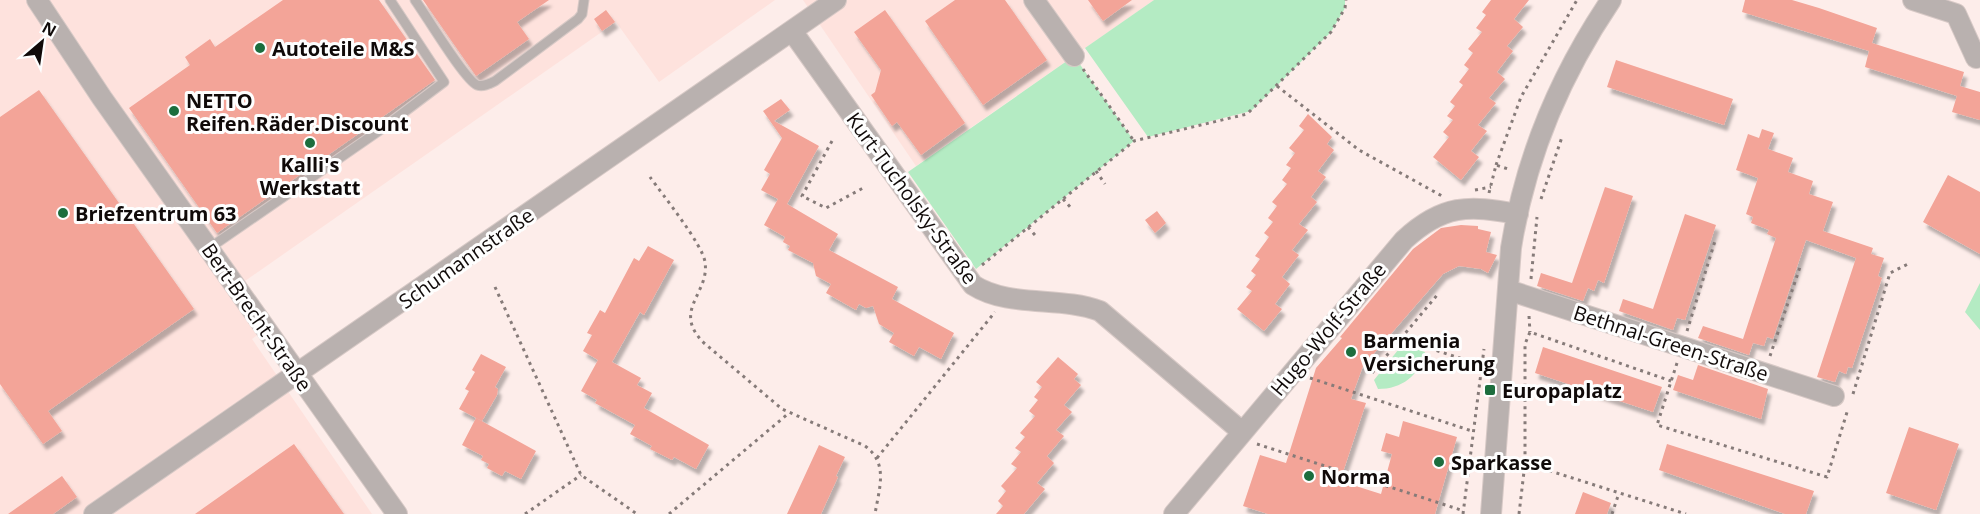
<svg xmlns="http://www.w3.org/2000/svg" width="1980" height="514" viewBox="0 0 1980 514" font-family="'Open Sans',sans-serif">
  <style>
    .built { fill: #fee2dd }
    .green { fill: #b4ebc3 }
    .building { fill: #f3a498; filter: url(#shadow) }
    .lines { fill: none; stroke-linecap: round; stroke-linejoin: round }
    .service-casing { stroke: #d7c9c6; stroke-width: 11 }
    .minor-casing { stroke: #d7c9c6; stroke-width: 22 }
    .path { stroke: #867b79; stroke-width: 3; stroke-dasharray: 3 4.5; stroke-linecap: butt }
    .service { stroke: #b9b1af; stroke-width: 9 }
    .minor { stroke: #b9b1af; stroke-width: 20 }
    .poi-dot { fill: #1c6d3d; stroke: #fefefe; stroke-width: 2 }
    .labels { text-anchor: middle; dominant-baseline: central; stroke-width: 6; stroke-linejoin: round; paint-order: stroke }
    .poi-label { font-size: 20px; font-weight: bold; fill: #100a09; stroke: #fefefe; text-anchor: start }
    .street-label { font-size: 20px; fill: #100a09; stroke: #fefefe }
  </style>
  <defs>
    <filter id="shadow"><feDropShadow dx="3.5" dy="6" stdDeviation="1.5" flood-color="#0004"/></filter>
  </defs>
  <rect width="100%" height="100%" fill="#fdedea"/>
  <path class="built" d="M0,0H775L659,82L616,22L245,281L274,323L252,339L372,514H0Z
    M803,0H1154L916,166Z"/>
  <path class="green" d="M1154,0H1345V8L1331,32L1251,111L1148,137L1085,48Z
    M1074,56L1134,141L976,269L908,172Z
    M1980,283V330L1965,312Z
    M1402,345L1425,352C1419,376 1402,389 1378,389L1374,380Z"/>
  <path class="building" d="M283,0H379L435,80L217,233L129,108L190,65L185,57L210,39L215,47Z
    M423,0H549L517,22L529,39L476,76Z
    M955,0H1005L1047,60L983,105L925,21Z
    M1088,0H1132L1103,21Z
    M1491,0H1529L1514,19L1523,27L1507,46L1513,51L1497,72L1505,79L1489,98L1496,103L1478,125L1487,131L1471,151L1479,157L1461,180L1433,157L1449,137L1443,132L1453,120L1447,116L1455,106L1450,102L1463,85L1459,82L1469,69L1464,65L1473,53L1468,49L1482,32L1476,28L1486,15L1482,12Z
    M1745,0H1792L1819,8L1877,28L1872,43L1964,72L1960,86L1980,92V120L1952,112L1959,89L1957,96L1865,67L1869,51L1742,12Z
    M606,10L615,22L602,31L594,19Z
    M885,10L965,123L921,155L897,122L892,126L871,95L875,92L881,70L854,32Z
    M1616,60L1733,99L1724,125L1607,87Z
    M39,90L194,309L48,411L62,431L43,444L0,384V117Z
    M781,99L790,110L774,121L819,146L787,204L838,234L829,250L898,287L892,299L954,333L941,359L919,347L914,356L889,342L894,333L879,324L873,306L866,308L859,304L856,310L826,293L831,284L816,276L813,263L788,250L790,246L783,242L785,237L764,225L778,199L761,190L770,174L764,170L782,138L763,111Z
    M1308,114L1332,137L1327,144L1334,150L1318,171L1326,177L1311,197L1317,202L1299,224L1308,230L1292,250L1299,255L1282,277L1290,284L1275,304L1282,309L1264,331L1237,309L1252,291L1246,287L1256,275L1251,271L1260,259L1255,256L1269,237L1264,233L1273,222L1268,218L1277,206L1272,202L1287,184L1282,180L1291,168L1286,165L1295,153L1289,148L1304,130L1299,126Z
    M1762,129L1774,133L1768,149L1793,158L1788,172L1813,181L1809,194L1833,202L1823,231L1873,248L1871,254L1884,258L1878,276L1882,278L1852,368L1848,367L1846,374L1839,371L1835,382L1817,377L1856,258L1806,240L1773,339L1767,337L1764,346L1753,343L1749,355L1698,338L1703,326L1743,339L1776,238L1767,234L1769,230L1751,223L1753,217L1746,214L1758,178L1736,170L1748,134L1759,138Z
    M1948,175L1980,192V254L1923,222Z
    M1605,187L1633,196L1604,283L1598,280L1594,291L1588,288L1583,301L1537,286L1541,273L1572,283Z
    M1157,211L1166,223L1155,233L1145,220Z
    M1685,214L1716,225L1685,320L1677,318L1673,330L1619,311L1623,299L1653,309Z
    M1461,225L1478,226V229L1491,232L1486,252L1497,255L1488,273L1481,269L1459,266L1443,274L1363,366L1351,399L1366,403L1340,481L1381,494L1392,454L1381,451L1386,433L1399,437L1403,421L1457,437L1435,514H1268L1243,506L1260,455L1286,463L1316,368L1342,338L1340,337L1413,249L1441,228Z
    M648,246L674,260L644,315L640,312L612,362L641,378L637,385L652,393L644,408L709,445L696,469L674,457L672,460L650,449L652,446L630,434L635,425L595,403L597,400L581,391L598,360L583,351L592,335L587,333L600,310L605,313L634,258L639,261Z
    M1543,347L1662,387L1653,412L1535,373Z
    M481,354L506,367L495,387L498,389L497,395L482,421L459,409L469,391L465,389L475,372L472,370Z
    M1058,357L1078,374L1074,379L1081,385L1064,405L1072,412L1056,430L1064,436L1047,456L1054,463L1037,483L1045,489L1024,514H996L1003,506L998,501L1006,491L1001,486L1017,468L1011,464L1021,452L1015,448L1025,437L1020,433L1035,416L1029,411L1038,400L1034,397L1042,387L1036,382Z
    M1698,365L1768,389L1761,419L1673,390L1678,375L1693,380Z
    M476,418L536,451L521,479L505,471L502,476L487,468L489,464L481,460L483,456L462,445Z
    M1909,427L1959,444L1936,510L1886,493Z
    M294,444L344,514H195Z
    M1667,444L1814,491L1806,514H1785L1659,470Z
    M819,445L845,457L836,476L838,477L821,514H787Z
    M62,476L77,497L53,514H8Z
    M1583,492L1611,503L1607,514H1575Z"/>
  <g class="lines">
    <g class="service-casing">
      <path id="service" d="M415,0C426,15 464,79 477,85C483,87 489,84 495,81L578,19L582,14L584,0
        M208,249L383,128L444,82L390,0"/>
    </g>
    <g class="minor-casing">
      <path id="minor" d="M37,0L102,98L397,514
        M1034,0L1074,56
        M1913,0L1956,14L1976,58
        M792,31L973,285C1009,308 1060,296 1100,311L1241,431
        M1508,290L1834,396
        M94,514L836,0
        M1174,514L1404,240C1443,204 1468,205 1518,214
        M1491,514L1511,248C1525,159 1561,74 1611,0"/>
    </g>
    <path class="path" d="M1083,69L1134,141
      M1277,86L1359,150L1442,196
      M832,141L802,196L826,208L865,187
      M1496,165L1521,97L1577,0
      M1096,171L1105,184
      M650,177C662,194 703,245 705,262C710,294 671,310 704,343L782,409L865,446C889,463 879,489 875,514
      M1475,190L1491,187
      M1489,193L1496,165L1511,170
      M1063,199L1071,208
      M1541,199L1562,137
      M1028,227L1035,235
      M982,265L1134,141L1247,114L1331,32L1345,8L1346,0
      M1531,279L1537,217
      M495,287L581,475L637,514
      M1529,316L1530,332
      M1687,331L1715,241
      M1401,339L1481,365
      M1770,356L1800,267
      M1677,363L1657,425L1827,477L1848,409
      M1372,373L1438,294
      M1310,378L1472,431
      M1853,394L1890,273L1908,264
      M1257,444L1464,511
      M877,458L995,312
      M1513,463H1525L1686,514
      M525,514L581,475
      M669,514L789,413
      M1463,514L1484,349
      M1519,514L1525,463V344L1530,332L1671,381
      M1612,514L1619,493"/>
    <use href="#service" class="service"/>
    <use href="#minor" class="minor"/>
  </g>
  <g class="poi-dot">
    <circle cx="260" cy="48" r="6"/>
    <circle cx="174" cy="111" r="6"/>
    <circle cx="310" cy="143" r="6"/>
    <circle cx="63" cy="213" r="6"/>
    <circle cx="1351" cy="352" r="6"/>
    <rect x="1484" y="384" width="12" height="12" rx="3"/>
    <circle cx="1439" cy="462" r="6"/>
    <circle cx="1309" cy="476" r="6"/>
  </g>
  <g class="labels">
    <g class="poi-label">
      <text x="272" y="48">Autoteile M&amp;S</text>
      <text x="186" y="100">NETTO<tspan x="186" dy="23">Reifen.Räder.Discount</tspan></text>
      <text x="310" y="164" text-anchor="middle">Kalli's<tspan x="310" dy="23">Werkstatt</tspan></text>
      <text x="75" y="213">Briefzentrum 63</text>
      <text x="1363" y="340">Barmenia<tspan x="1363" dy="23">Versicherung</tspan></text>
      <text x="1502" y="390">Europaplatz</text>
      <text x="1451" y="462">Sparkasse</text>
      <text x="1321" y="476">Norma</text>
    </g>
    <g class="street-label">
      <text transform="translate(912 198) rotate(54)">Kurt-Tucholsky-Straße</text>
      <text transform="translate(466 258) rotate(-35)">Schumannstraße</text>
      <text transform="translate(257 317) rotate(55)">Bert-Brecht-Straße</text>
      <text transform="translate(1328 329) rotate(-50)">Hugo-Wolf-Straße</text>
      <text transform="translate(1671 343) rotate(18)">Bethnal-Green-Straße</text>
    </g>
  </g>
  <g transform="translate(42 42) rotate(29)" stroke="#fefefe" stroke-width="4.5" paint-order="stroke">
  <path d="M0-4.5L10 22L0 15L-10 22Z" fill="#100a09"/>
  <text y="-9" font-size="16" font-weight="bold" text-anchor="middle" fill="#100a09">N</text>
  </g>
</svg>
